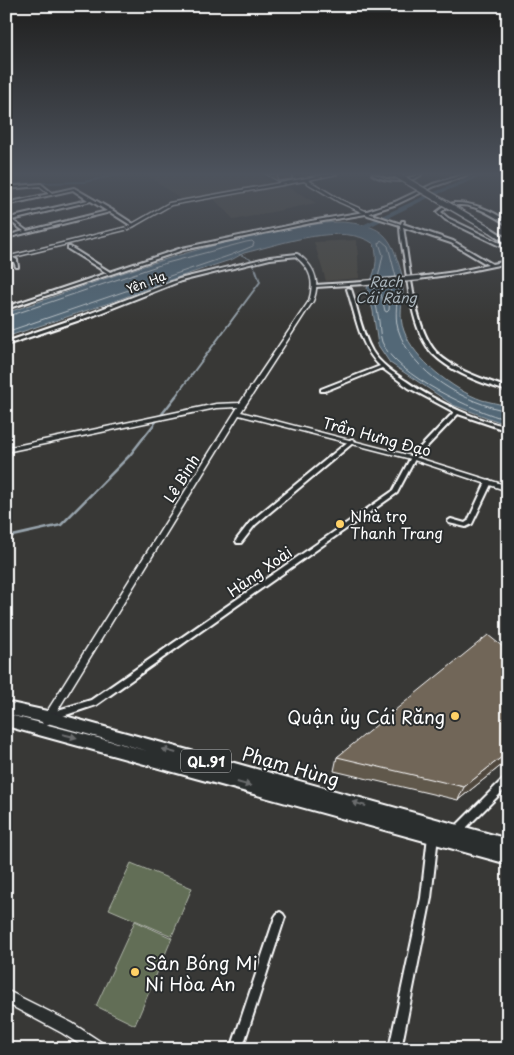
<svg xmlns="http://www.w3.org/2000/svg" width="514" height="1055" viewBox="0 0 514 1055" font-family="'Playpen Sans',sans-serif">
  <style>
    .built { fill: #494640 }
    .green { fill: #626e56; stroke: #b0b6aa }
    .water { fill: #536877; stroke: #98a4ad }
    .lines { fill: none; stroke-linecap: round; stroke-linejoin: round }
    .shore { stroke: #bac3c9; stroke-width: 1 }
    .stream-far2 { stroke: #98a4ad; stroke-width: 1 }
    .stream-far1 { stroke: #98a4ad; stroke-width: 2 }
    .stream { stroke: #98a4ad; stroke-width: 2.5 }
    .canal { fill: #536877; fill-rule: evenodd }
    .river { fill: #536877; fill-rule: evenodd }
    .minor-casing { stroke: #fff; stroke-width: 4 }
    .tertiary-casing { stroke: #fff; stroke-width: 3 }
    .trunk-casing { stroke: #fff; stroke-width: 4 }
    .minor { fill: #2a2d2e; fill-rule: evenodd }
    .tertiary { fill: #2a2d2e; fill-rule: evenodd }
    .trunk { fill: #2a2d2e; fill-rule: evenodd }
    .minor-bridge-casing { stroke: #fff; stroke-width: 7; stroke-linecap: butt }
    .trunk-bridge-casing { stroke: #fff; stroke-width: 8; stroke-linecap: butt }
    .minor-bridge { stroke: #2a2d2e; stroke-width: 4.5 }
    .trunk-bridge { stroke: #2a2d2e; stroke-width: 5.5 }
    .wall { fill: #61584c; stroke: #fff }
    .shaded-wall { fill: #4f473e; stroke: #fff }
    .building { fill: #716658; stroke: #fff }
    .oneway { fill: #6a6c6d }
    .poi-dot { fill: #ffd166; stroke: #2a2d2e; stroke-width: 2 }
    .labels { text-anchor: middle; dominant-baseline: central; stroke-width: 4; stroke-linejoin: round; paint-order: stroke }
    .far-street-label { font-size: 12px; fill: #fff; stroke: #2a2d2e }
    .far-water-label { font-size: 14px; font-style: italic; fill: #a9b4bb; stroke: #2a2d2e }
    .shield { fill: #2a2d2e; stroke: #bfc0c0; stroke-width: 1 }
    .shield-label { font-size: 14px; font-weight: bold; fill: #fff }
    .street-label { font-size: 15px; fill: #fff; stroke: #2a2d2e }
    .poi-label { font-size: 15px; fill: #fff; stroke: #2a2d2e; text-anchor: start }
    .near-poi-label { font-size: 18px; fill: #fff; stroke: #2a2d2e; text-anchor: end }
    .near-street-label { font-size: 18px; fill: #fff; stroke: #2a2d2e }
  </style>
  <rect width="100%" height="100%" fill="#383836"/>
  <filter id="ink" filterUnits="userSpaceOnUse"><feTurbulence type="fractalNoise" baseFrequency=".02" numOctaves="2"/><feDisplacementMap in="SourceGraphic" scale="10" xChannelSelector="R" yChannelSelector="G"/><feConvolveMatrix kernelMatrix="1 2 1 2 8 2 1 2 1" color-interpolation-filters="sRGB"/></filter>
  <g filter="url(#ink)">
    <path class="built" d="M146,174H258L277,185L183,201Z
      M285,185L316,203L234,220L213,198Z
      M357,240L359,278L326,281L314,242Z"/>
    <path class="green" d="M131,863L192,888L172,936L109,909Z
      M135,921L172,938L135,1025L96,1006Z"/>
    <path class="water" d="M343,222C373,225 388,229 397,259C400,267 403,277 403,285C403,301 398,316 404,331C414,359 453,390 482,400C490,402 499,404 508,406V425L453,405L390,363L378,345L373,311L367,288C375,274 379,260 374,244C343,221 278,245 244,253L233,259L173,279L112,302L6,337V313C94,283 180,250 272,232C295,228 319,222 343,222Z"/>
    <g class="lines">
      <path class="shore" d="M378,278L383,255L379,243L381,240L388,246L396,277
        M398,283C398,298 394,315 398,329C412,374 465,403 508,411
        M382,285L380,290L385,311L387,312L389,310L391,284
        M374,286L373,292C374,300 377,307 378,315C380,323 379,333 382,342C396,376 474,411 508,420
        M6,317L163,264L246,242L252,241L254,243L253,246L231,255L6,332"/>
      <path class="stream-far2" d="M239,254L252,260L256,271"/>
      <path class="stream-far1" d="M175,397L260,282L256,270"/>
      <path class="stream" d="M8,537L61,525L130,455L176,396"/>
      <path class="canal" d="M117,174H125L84,183L6,185V183L84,181Z"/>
      <path class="river" d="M479,174H488L426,199L361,231L354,229L422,197Z"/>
      <g class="minor-casing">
        <path id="minor" d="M372,174C377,174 382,178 387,179C397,181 407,178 416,176L418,175L417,174L421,175C409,184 384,182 372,174Z
          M466,174H470L435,186L397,204L366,214L311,223L183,250L6,309V307L107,273L68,249V247H70L110,272L182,248L311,221L364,212L395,202L433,184Z
          M41,184L52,193L74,188L112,210L135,225L132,226L110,212L6,238V236L24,231L8,220L6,221V217L9,218L88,200L73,190L6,205V203L49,194L40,186L6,189V187ZM91,201L107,211L27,231L12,220Z
          M454,203C474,203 492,210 508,222V225C489,213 462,195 441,212L448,218L508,247V250L446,220L437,212L445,206Z
          M368,213L401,224L402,221H404L403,224L453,241L492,264L508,261V263L455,274L418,279L417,278L419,277L455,272L488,265L451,243L403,227C409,260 413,327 436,352C455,371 484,379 508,388V391C483,384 451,372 433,354C412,332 408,285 404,256C402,246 400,235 400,225L368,215Z
          M297,254L299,255L298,256L270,259L181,281L95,315L6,345V342L91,313L179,279L270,257Z
          M8,256H10L17,260L18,267H16L14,262L8,258Z
          M364,282H365V284L315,287L313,286L315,285Z
          M348,288L351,289C358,309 361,332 372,351C380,364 394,373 406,381C423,393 442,403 460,411C476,418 492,423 508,427V431L458,414L415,459L397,493L96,705L51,720L48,719L47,716L48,713L91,700L393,491L411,457L454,412L409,388L382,368L325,391H321V389L380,366C359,346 356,315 347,289Z
          M352,439L355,441L354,442L255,525L241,543H237L236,541L237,539L251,521L350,440Z
          M489,480L492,482L472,524L466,527L449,523L448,521L451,519L465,523L468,521L486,482Z
          M508,776V786L460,834L457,836L454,834L452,831L454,828L505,777Z
          M433,831L436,833L438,836L431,898L401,1049H389L421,898L428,836L430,833Z
          M280,912L283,914L285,917L242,1049H231L275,917L277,914Z"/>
      </g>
      <g class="tertiary-casing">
        <path id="tertiary" d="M329,174H337L308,180L341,200L370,213V215H368L339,202L304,181L171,205L129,229L6,259V257L127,227L169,203Z
          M295,254C300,255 302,257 305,260C317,272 319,286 313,301L241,412L415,457L508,486V491L411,459L239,415L49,724L46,725L43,724L41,721L43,718L238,407L216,408L6,452V448L216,404L240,403L309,301C315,281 311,269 295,256Z
          M6,990L72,1023L104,1044L106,1049H87L62,1033L6,1003Z"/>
      </g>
      <g class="trunk-casing">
        <path id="trunk" d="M489,227L508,239V244L487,230V228Z
          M6,702L47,711L508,839V864L6,726V714L148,751L47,723L6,714Z"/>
      </g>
      <use href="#minor" class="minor"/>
      <use href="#tertiary" class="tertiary"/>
      <use href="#trunk" class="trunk"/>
      <g class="minor-bridge-casing">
        <path id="minor-bridge" d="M364,283L419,278"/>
      </g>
      <g class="trunk-bridge-casing">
        <path id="trunk-bridge" d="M395,174L489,229"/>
      </g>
      <use href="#minor-bridge" class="minor-bridge"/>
      <use href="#trunk-bridge" class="trunk-bridge"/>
    </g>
    <path class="wall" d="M265,174H292V179L277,181Z
      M508,651V760L458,800L334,771L337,757Z"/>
    <path class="shaded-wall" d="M278,174H292V179L277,181Z
      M508,752V760L458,800L464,787Z"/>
    <path class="building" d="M488,635L508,651V752L464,787L337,757Z"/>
    <defs><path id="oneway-solid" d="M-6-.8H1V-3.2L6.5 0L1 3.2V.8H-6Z" transform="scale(1.25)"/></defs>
    <g class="oneway">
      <use href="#oneway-solid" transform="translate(70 736) rotate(14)"/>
      <use href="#oneway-solid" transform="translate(169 751) rotate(-164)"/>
      <use href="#oneway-solid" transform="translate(244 784) rotate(16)"/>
      <use href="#oneway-solid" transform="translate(359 804) rotate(-164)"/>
    </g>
  </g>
  <linearGradient id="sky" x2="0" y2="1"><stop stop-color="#1f1f1e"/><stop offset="0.54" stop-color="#4d535d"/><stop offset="1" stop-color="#4d535d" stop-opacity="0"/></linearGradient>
  <rect width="514" height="322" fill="url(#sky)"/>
  <g class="poi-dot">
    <circle cx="340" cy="524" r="5"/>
    <circle cx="455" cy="716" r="5"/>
    <circle cx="135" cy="972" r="5"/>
  </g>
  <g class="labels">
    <g class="far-street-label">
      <text transform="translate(146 282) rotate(-21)">Yên Hạ</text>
    </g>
    <g class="far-water-label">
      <text x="386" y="281">Rạch<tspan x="386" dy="16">Cái Răng</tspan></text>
    </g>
    <rect class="shield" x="181" y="749.5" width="50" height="23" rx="4"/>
    <g class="shield-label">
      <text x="206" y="761">QL.91</text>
    </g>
    <g class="street-label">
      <text transform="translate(377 436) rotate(15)">Trần Hưng Đạo</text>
      <text transform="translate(181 478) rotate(-58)">Lê Bình</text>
      <text transform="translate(259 571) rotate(-35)">Hàng Xoài</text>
    </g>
    <g class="poi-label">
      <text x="350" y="515">Nhà trọ<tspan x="350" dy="17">Thanh Trang</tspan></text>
    </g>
    <g class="near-poi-label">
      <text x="445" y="716">Quận ủy Cái Răng</text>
      <text x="145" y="962" text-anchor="start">Sân Bóng Mi<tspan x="145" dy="21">Ni Hòa An</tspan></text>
    </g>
    <g class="near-street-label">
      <text transform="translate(291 766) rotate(16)">Phạm Hùng</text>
    </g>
  </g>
  <rect width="514" height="1055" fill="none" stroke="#2a2d2e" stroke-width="25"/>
  <rect x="12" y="12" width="489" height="1030" fill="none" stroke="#fff" stroke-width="2" filter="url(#ink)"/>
</svg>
